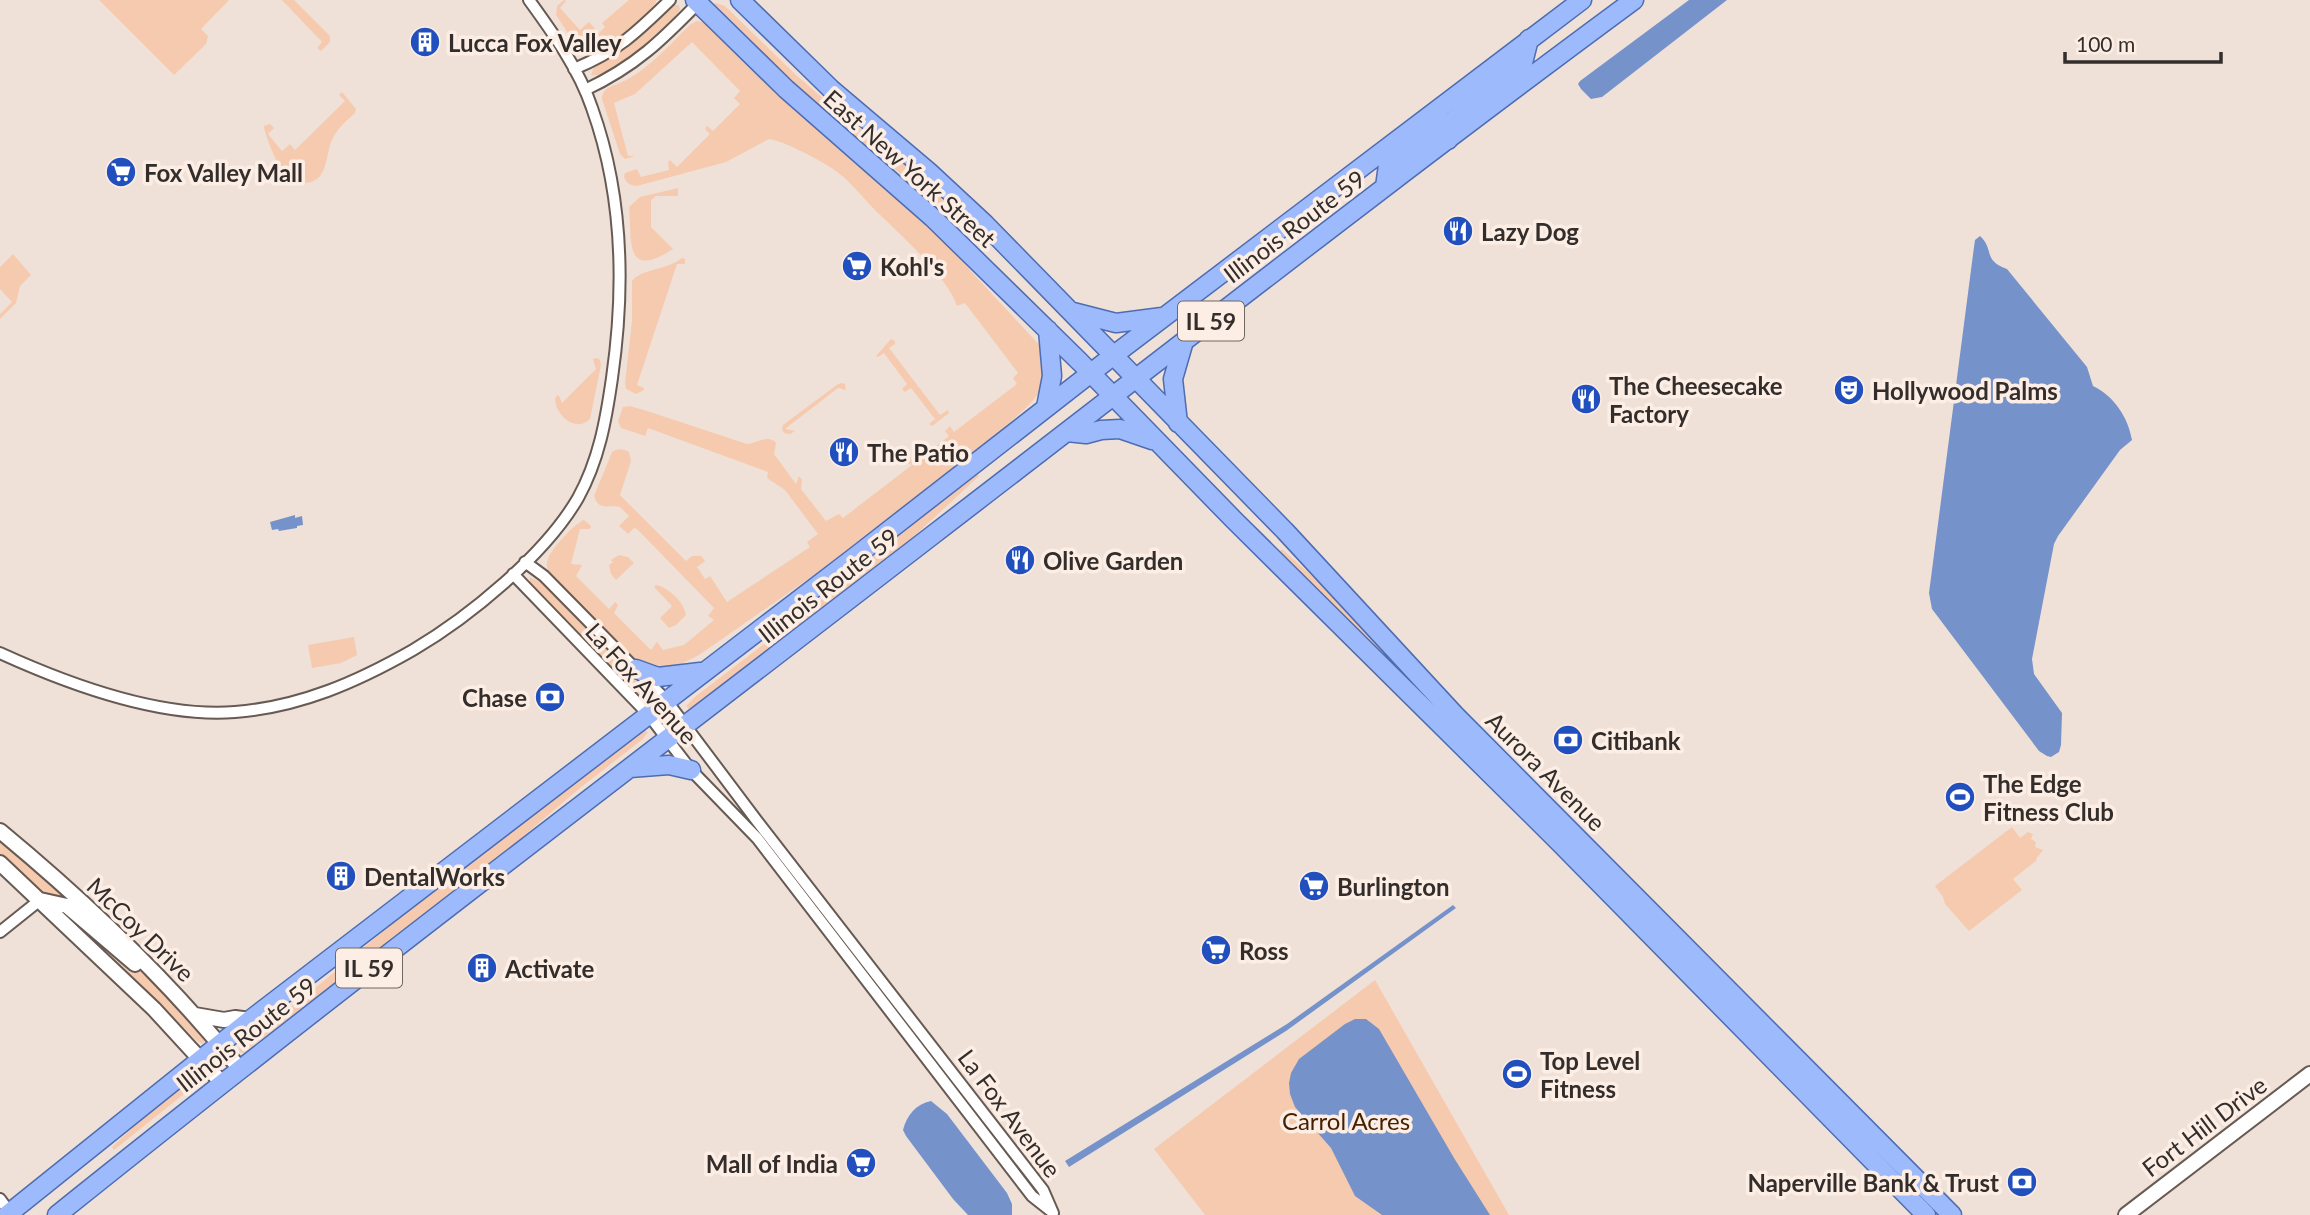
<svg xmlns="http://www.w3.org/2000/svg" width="2310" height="1215" viewBox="0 0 2310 1215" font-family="Lato,sans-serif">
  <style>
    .green { fill: #f6caae }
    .water { fill: #7692ca }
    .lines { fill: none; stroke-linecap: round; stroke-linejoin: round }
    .minor-casing { stroke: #665a53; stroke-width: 14 }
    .tertiary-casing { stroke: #665a53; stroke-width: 18 }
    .primary-casing { stroke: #4d6cb2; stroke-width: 21 }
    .minor { stroke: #fff; stroke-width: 10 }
    .tertiary { stroke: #fff; stroke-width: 14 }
    .primary { stroke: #9dbbfc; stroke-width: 18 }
    .labels { text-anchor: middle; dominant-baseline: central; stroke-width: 7; stroke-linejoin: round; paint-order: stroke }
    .shield { fill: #fdeee5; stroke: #706863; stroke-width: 2 }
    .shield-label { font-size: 23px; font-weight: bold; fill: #332e2b }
    .poi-label { font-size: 24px; font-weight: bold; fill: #332e2b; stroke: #fdeee5; text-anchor: start }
    .street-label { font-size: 24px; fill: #332e2b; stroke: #fdeee5 }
    .park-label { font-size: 24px; fill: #451f00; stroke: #fdeee5 }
  </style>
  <rect width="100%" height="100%" fill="#efe1d8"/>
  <path class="green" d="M99,0H229L201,29L208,36L206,44L174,75Z
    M282,0H294L330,36V42L321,51L317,48L322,42Z
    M564,0L566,1L560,8L580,30L589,22L599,33L605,27L602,23L629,0H657C643,24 617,41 593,54L579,50L556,15L557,6Z
    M716,3L725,6L795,74L835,109L899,158L988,239L985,242C891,167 798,92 713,5Z
    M674,5H679L680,9C667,30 618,79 591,75L594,67L632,44Z
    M697,21L706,23L828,140L929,226L1043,349L1045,385L1030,404L1003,429L824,568L699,655L671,669L659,670L644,666L633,657L548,571C547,566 546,564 548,559C551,549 575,523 584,520L591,526L590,529H580L571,564L582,565L576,576L609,609L615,602L618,605L614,613L651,650L657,642L663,650L684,645L714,620L708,616L714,608L637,529L634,528L628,534L619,526L629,516L620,507C609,504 599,512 594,496L612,452C618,448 623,449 629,452L631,461L620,495L686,561L692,556H701L705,561L697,567L705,579L710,576L727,602L810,547L807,542L818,534L785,490L767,478L768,472L648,428L645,436L621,428L618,421L623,407L630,406L647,411L747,444C757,443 769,434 776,443L774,454L796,484L799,476L802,480L801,489L826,521L839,514L843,518L912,465L903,462L909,457L915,463L949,436L945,431L950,426L954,432L1017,384L1013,378L1018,373L965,303L957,306C947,275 896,231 872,207C860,194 848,179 833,169C820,160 784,141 769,139L726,162L637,186C630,185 627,184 624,177L625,173L637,169L641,177L669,170L668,162L670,160L677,167L710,134L705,129L707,126L713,131L740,104L734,98L740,91L692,42L635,94L614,103L628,156H635L625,159L620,154L602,99C602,86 616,86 626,80C651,67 671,43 691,24Z
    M342,92L356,109L355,113C346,121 338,128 333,138C324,155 330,184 302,183C295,182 287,178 283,172C277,163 265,137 264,126L270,124L274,128L268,134L282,151L290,144L295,150L345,101L339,95Z
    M678,188V196H656L651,200V227L673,249C624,281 632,240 629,207L640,197Z
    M13,254L31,275L20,286L16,303L0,319V314L12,302L0,289V267Z
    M682,258L685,259V264H677L637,385L644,388V390L636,394L626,389L625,383L632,321V281C641,269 667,270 682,258Z
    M891,339L895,341V344L889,348L940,415L948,410L949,413L932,426L929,424L935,419L911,388L905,392L902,389L907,384L884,353L878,357L876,356Z
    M597,358L600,360L601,365L590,419C576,433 556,416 555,399L557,395L559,396L562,403L596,369L593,359Z
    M842,383L845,384L846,390L838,388L785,429L795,431L790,434L784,433L782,429L783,425L838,384Z
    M976,473L979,476L897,552L694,707L689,709L686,706L696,696L837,588L902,531Z
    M1282,549L1356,616L1406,670L1403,672L1372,645L1279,552Z
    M619,555L628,557L634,563L616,580L611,574L609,565L613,562L611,560Z
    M529,577L541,582L650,692L651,695L649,700H643L532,588Z
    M656,585C668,587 685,603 686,615L676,625L669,628L660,618L672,606L654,587Z
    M354,637L357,655L341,663L312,668L308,645Z
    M643,730L648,732L643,739L580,788L486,868L243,1053L240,1052L239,1048L240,1046L320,984L421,900Z
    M2012,827L2020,838L2028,832L2033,834L2031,839L2036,842L2035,847L2043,850L2036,859L2037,860L2013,879L2022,890L1969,931L1945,904L1943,897L1935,886Z
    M0,842L28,862L78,907L49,898L0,855Z
    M59,908L172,997L201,1028L206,1040L202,1044L196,1040L114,958Z
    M1375,980L1509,1215H1205L1154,1149Z
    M185,1084L189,1090L114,1150L112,1147L141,1120Z"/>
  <path class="water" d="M1689,0H1727L1602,97L1591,99L1581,89L1578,84L1580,81Z
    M1980,236C1995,250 1982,260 2007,269L2087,367L2093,386C2114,396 2128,417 2132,440L2120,450L2058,536L2054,544L2032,659L2034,674L2062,713L2061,745L2059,752L2051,757L2047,756L2039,751L1932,609L1929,593L1974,247L1975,240Z
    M295,515V518L302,516L303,525L297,526V528L279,531L278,529L272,530L270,522Z
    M1453,905L1456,908L1286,1031L1069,1167L1065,1161L1287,1024Z
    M1355,1019H1366L1379,1029L1454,1158L1490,1215H1382L1355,1196L1331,1148L1295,1107L1290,1094L1289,1083L1291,1073L1299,1059L1345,1024Z
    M931,1101L947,1114L1007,1193L1012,1204V1215H968L953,1199L906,1136L903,1130C907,1115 916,1104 931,1101Z"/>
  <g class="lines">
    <g class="minor-casing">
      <path id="minor" d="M574,69C619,50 636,33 670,0
        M585,90C636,66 662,40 701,0
        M525,562L544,576L666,700L757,821L1043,1190L1053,1213
        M513,574L648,714L691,770L757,838L1032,1196L1051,1211
        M0,653C68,684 159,718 235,712C300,707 357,682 413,650C469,617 545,555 578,498C599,460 606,420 612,378C625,288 623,194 592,108C579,69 553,33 529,0
        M0,932L40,900
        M0,1199L10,1213"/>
    </g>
    <g class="tertiary-casing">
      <path id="tertiary" d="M0,831C87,903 169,981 240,1069
        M0,863L154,1009L222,1083
        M40,900L67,906L135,964
        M195,1015L224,1020L235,1018L250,1020
        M2126,1215L2310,1074"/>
    </g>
    <g class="primary-casing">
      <path id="primary" d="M695,0L786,89L933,218L1080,362L1234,520L1561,844L1926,1215
        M740,0L831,89L929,172L985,224L1285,531L1455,715L1952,1215
        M1448,140L1451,122L1522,67L1529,39
        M1385,187L1388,165L1437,126V110
        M1073,312L1116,323L1162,317
        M1046,407L1052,376L1048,330
        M1178,423L1173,379L1184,341
        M1067,432L1086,434L1101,430L1120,429L1152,440
        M636,669L658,677L700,672
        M630,768L669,765L691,770
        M7,1215L250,1020L856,556L1114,355L1582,0
        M57,1215C346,983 641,760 934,534C1167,355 1398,174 1634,0"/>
    </g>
    <use href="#minor" class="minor"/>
    <use href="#tertiary" class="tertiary"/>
    <use href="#primary" class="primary"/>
  </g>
  <defs>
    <g id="building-disc" transform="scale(1.575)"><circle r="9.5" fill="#214fbd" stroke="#fdeee5"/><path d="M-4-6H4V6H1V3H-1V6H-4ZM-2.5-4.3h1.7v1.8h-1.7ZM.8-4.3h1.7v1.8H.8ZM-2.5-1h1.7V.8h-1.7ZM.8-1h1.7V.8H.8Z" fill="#fff"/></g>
    <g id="supermarket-disc" transform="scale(1.575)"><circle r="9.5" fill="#214fbd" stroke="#fdeee5"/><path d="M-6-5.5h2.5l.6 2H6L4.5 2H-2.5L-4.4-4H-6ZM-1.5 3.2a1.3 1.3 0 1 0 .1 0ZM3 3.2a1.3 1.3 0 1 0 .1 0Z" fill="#fff"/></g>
    <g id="restaurant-disc" transform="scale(1.575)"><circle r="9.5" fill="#214fbd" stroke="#fdeee5"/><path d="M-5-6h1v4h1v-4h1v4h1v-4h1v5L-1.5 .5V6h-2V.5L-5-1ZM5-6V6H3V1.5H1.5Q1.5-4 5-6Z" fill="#fff"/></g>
    <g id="theatre-disc" transform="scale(1.575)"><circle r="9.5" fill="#214fbd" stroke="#fdeee5"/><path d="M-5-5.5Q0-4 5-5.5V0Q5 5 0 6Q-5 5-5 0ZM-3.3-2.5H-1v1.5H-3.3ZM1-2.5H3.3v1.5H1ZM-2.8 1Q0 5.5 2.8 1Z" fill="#fff"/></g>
    <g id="bank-disc" transform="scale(1.575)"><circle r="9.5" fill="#214fbd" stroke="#fdeee5"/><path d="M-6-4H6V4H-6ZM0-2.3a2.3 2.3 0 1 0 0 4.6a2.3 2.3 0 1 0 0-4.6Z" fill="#fff"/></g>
    <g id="stadium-disc" transform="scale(1.575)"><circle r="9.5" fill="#214fbd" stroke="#fdeee5"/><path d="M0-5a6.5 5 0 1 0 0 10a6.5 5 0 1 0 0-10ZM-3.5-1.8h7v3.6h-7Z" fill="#fff"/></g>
  </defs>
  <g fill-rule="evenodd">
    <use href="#building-disc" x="425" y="42"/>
    <use href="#supermarket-disc" x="121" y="172"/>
    <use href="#restaurant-disc" x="1458" y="231"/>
    <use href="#supermarket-disc" x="857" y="266"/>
    <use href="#theatre-disc" x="1849" y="390"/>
    <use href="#restaurant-disc" x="1586" y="399"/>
    <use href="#restaurant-disc" x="844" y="452"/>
    <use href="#restaurant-disc" x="1020" y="560"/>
    <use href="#bank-disc" x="550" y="697"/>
    <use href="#bank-disc" x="1568" y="740"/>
    <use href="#stadium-disc" x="1960" y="797"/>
    <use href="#building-disc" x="341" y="876"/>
    <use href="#supermarket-disc" x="1314" y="886"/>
    <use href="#supermarket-disc" x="1216" y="950"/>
    <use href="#building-disc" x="482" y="968"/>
    <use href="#stadium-disc" x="1517" y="1074"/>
    <use href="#supermarket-disc" x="861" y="1163"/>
    <use href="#bank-disc" x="2022" y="1182"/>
  </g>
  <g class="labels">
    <g class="shield">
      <rect x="1178" y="301.5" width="66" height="39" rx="5"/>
      <rect x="336" y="948.5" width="66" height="39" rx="5"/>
    </g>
    <g class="shield-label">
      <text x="1211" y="321">IL 59</text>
      <text x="369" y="968">IL 59</text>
    </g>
    <g class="poi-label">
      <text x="448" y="42">Lucca Fox Valley</text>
      <text x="144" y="172">Fox Valley Mall</text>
      <text x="1481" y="231">Lazy Dog</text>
      <text x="880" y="266">Kohl's</text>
      <text x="1609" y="385">The Cheesecake<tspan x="1609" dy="28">Factory</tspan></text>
      <text x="1872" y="390">Hollywood Palms</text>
      <text x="867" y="452">The Patio</text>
      <text x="1043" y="560">Olive Garden</text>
      <text x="527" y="697" text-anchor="end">Chase</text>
      <text x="1591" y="740">Citibank</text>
      <text x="1983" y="783">The Edge<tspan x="1983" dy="28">Fitness Club</tspan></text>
      <text x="364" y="876">DentalWorks</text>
      <text x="1337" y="886">Burlington</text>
      <text x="1239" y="950">Ross</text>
      <text x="505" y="968">Activate</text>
      <text x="1540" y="1060">Top Level<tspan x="1540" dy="28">Fitness</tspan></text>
      <text x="838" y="1163" text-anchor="end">Mall of India</text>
      <text x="1999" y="1182" text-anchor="end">Naperville Bank &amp; Trust</text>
    </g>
    <g class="street-label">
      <text transform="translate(910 168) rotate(42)">East New York Street</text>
      <text transform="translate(1294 226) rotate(-37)">Illinois Route 59</text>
      <text transform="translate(828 585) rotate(-38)">Illinois Route 59</text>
      <text transform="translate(642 683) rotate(48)">La Fox Avenue</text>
      <text transform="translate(1546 771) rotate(45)">Aurora Avenue</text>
      <text transform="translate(141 929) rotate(44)">McCoy Drive</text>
      <text transform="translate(246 1034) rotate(-38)">Illinois Route 59</text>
      <text transform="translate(1010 1113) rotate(53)">La Fox Avenue</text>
      <text transform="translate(2204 1126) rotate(-37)">Fort Hill Drive</text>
    </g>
    <g class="park-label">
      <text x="1346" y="1120">Carrol Acres</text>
    </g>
  </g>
  <path d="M2065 52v10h156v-10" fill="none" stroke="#332e2b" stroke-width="3.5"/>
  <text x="2076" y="52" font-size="21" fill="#332e2b" stroke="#fdeee5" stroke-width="5" paint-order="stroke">100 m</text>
</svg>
